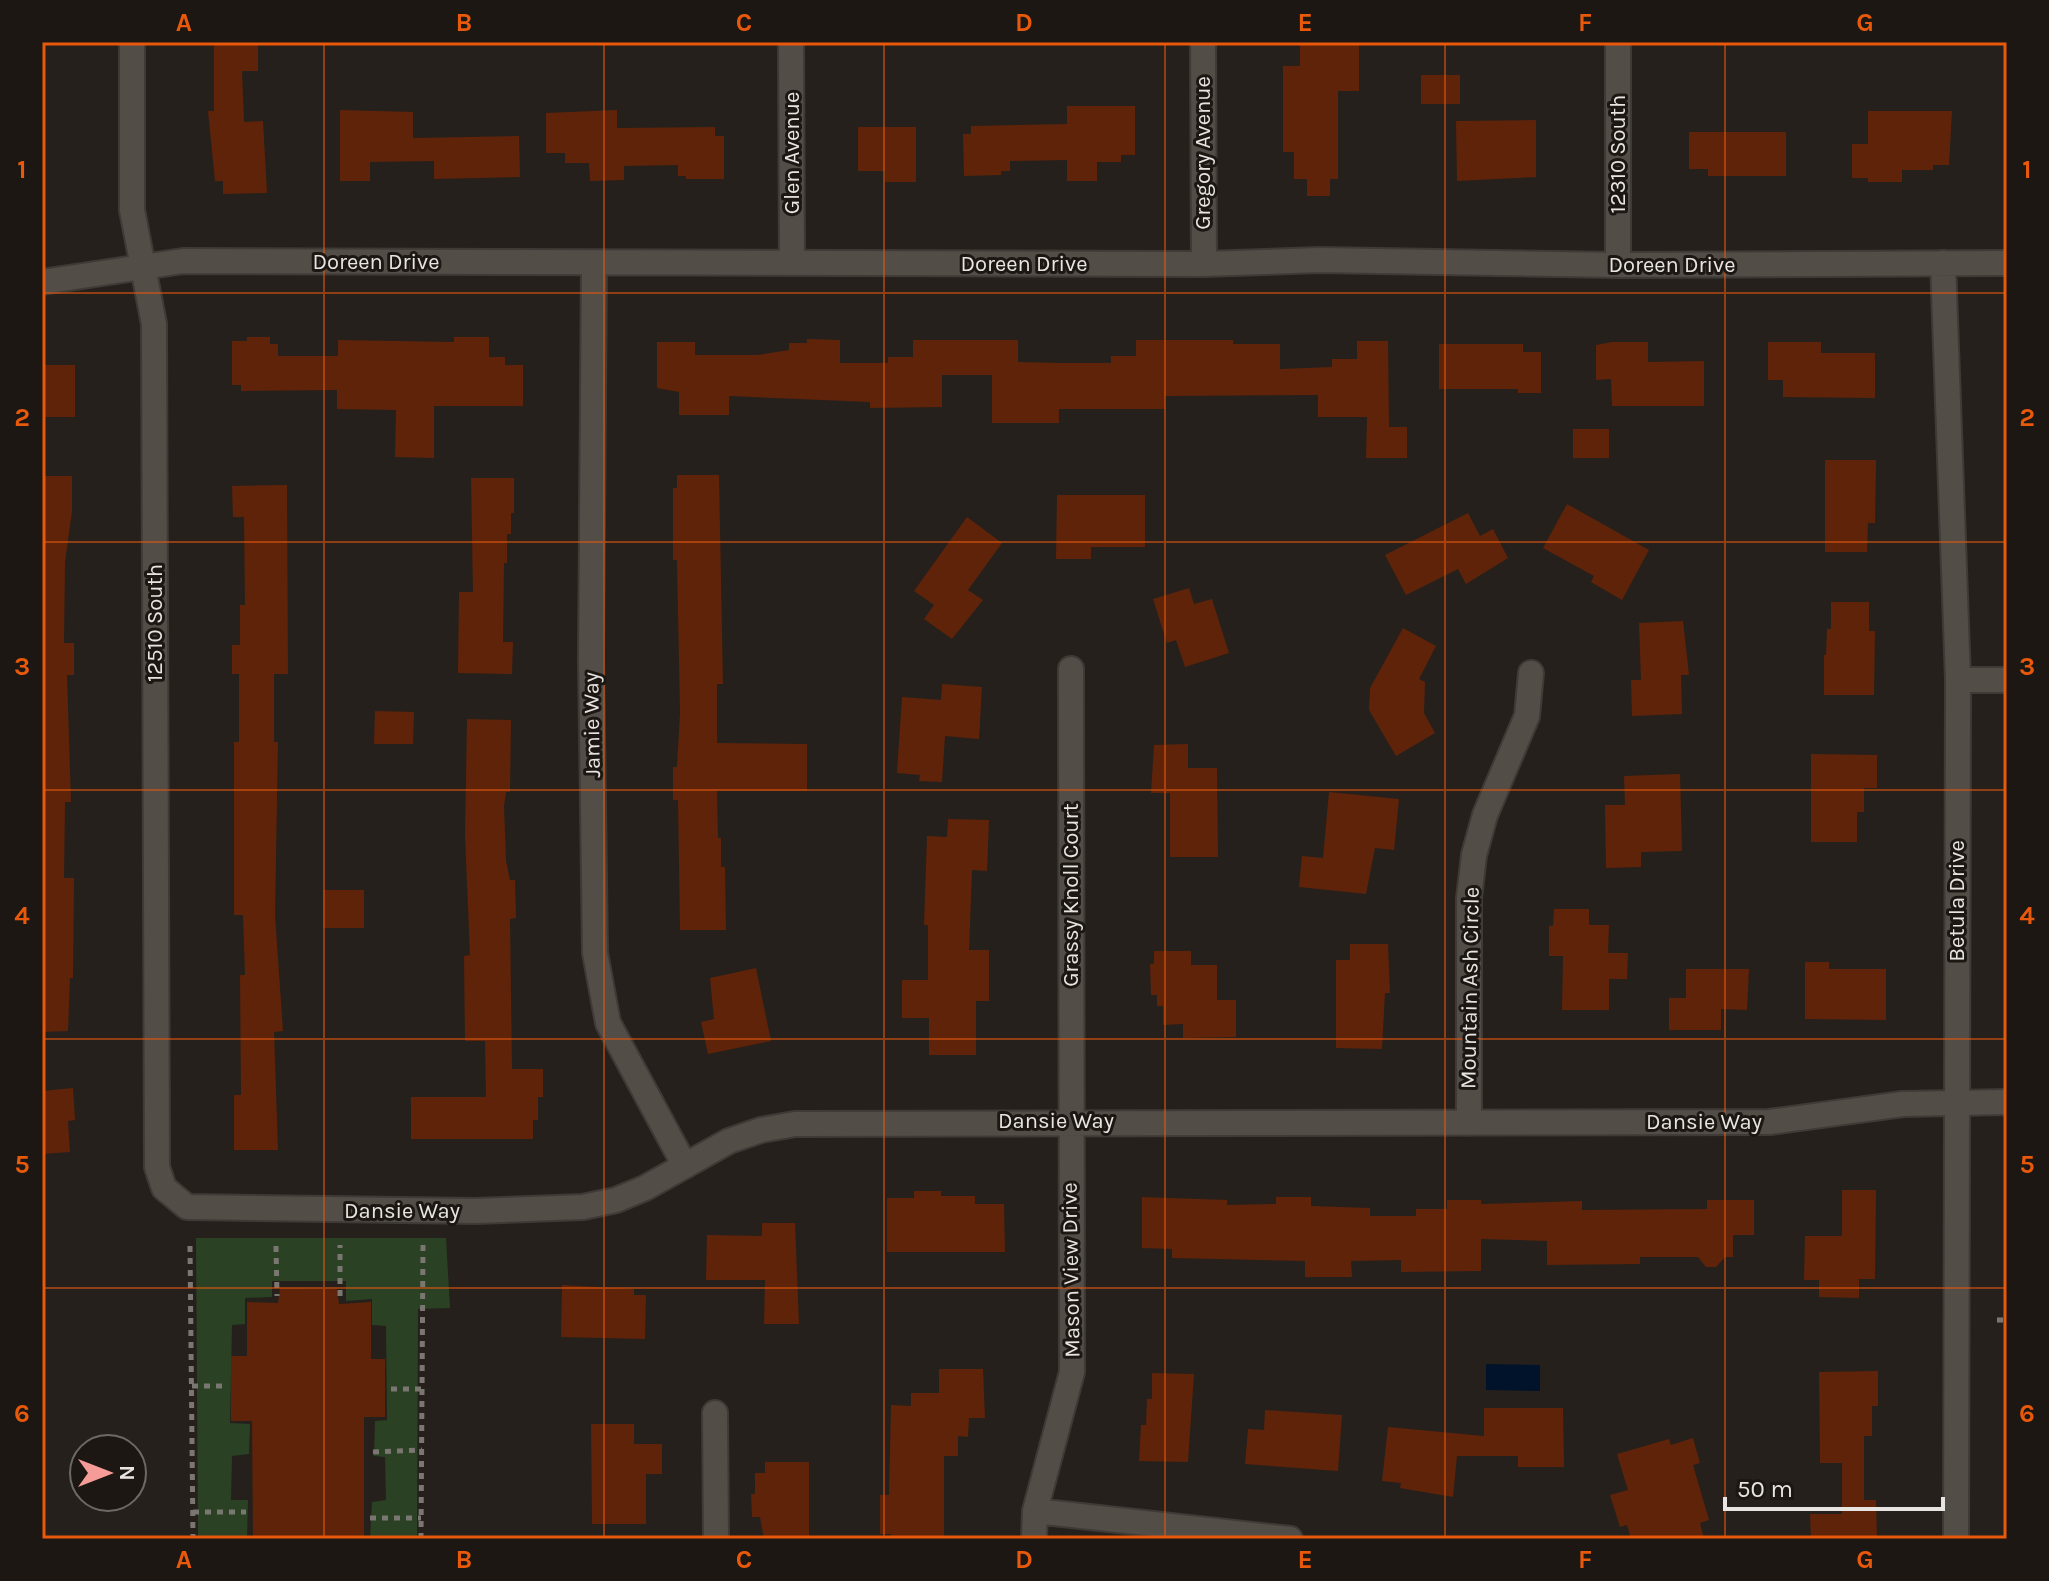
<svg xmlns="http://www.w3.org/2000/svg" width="2049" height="1581" viewBox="0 0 2049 1581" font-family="Karla,sans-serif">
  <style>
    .green { fill: #2a4123 }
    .water { fill: #00132a }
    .building { fill: #5f230a }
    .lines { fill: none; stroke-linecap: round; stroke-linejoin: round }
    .minor-casing { stroke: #3e3a36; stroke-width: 28 }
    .path { stroke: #7a7671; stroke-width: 5; stroke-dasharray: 6 6; stroke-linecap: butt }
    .minor { stroke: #534d48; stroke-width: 24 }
    .grid { fill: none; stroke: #e8590c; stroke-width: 2; stroke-opacity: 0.55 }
    .labels { text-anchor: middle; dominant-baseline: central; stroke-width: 6; stroke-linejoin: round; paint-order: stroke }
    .street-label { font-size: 22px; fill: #e7e4e1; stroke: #1c1712 }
    .neatline { fill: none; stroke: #e8590c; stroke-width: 3 }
    .grid-label { font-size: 26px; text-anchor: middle; font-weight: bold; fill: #e8590c }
  </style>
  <rect width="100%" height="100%" fill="#25201b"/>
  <path class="green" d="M196,1238H446L450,1308L418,1309L417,1539H370L372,1502L386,1500L385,1457L374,1456L375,1421L387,1420L386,1326L372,1325V1299L346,1301V1281H272V1297L245,1298V1324L232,1325L230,1423L250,1424L249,1454L232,1456L231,1500H248L247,1539H198Z"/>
  <path class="water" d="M1486,1364L1540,1365V1391L1486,1390Z"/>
  <path class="building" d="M214,42H258V71H242L244,122L263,121L267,193L223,194V181H215L208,111H214Z
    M1300,42H1359V91H1338V179H1330V196H1307V179H1294V152H1283V66H1300Z
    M1421,75H1460V104H1421Z
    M1067,106H1135V155H1121V162H1097V181H1067V160L1010,161V171H1001V175L964,176L963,134H971V126L1067,124Z
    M340,110L413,112V138L519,136L520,177L434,179V161L370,162V181H340Z
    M617,110V128L715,127V136H724V179H686V176H678V165L624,166V180L590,181L589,163H565V153H546V113Z
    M1868,111H1952L1949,165H1933V170H1902V182H1868V178H1852V144H1868Z
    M1536,120V177L1457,181L1456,121Z
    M858,127H916V182H885V171H858Z
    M1689,132H1786V176H1708V169H1689Z
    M247,337H270V344H278V356H338V340L454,342V337H489V357H505V365H523V406H434V458L395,457L396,410L337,409V390L241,391V385H232V341H247Z
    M807,339L840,340V363H888V357H913V340H1018V362L1059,363H1111V356H1136V340H1233V344H1280V369L1332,367V359H1357V341H1388L1389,427H1407V458H1366L1367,417H1318V395L1165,396V409H1059V423H992V375H942V407L870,408V402L729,396V415H679V392L657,388V342H695V355H757L789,350V343H807Z
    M1612,342H1648V362L1704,361V406H1612L1611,379L1596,380V345Z
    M1768,342H1821V353H1875V398L1783,397V380H1768Z
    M1439,344H1523V352H1541V393H1518V389H1439Z
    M42,365H75V417H42Z
    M1573,429H1609V458H1573Z
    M1825,460H1876L1875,523H1868L1867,552H1825Z
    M677,475H719L723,684H717V743L807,744V791H717L718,838H721V867H725L726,930H680L678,800H673V767H677L680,713L677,560H673V488H677Z
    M42,476H72V511L65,562L64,643H74V675H67L71,802H65L64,878H74L73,978H70L68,1031L42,1032Z
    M471,478H514V513H511V534H507V563H504L503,642H513L512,674L458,673L459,592H473Z
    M287,485L288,674H274V742H278L275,915L283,1031L274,1032L278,1150H234V1095H241L240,975H245L243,915H234V742H239V674H232V645H240V605H245L244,517H233L232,486Z
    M1057,495H1145V547H1091V559H1056Z
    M1567,504L1649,550L1622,600L1591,582L1594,576L1543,548Z
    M1468,513L1480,536L1493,529L1508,558L1466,584L1458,569L1406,595L1385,555Z
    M967,517L1002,543L968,590L983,600L952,639L924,619L934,605L914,591Z
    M1189,588L1194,604L1212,599L1229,653L1185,667L1176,640L1167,643L1153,599Z
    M1831,602H1869V631H1875L1874,695H1824V655H1826L1827,629H1831Z
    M1683,621L1689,675H1681L1682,714L1632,716L1631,680H1641L1639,623Z
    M1403,628L1436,646L1419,679L1425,682L1424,713L1435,733L1396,756L1369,710L1370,688Z
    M942,684L982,687L979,739L945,736L942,782L919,781L920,775L897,773L902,697L941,700Z
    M375,711L414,712L413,744H374Z
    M467,719L511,720L510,792H506L504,806L506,861L510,880H515L516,918L510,919L512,1069H543V1097H538V1120H533V1139H411V1097H486L485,1041H465L464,956L470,955L465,835Z
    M1188,744V768H1217L1218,857H1170V793H1151L1154,745Z
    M1811,754L1877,755V788H1864V812H1857V842H1811Z
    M1680,774L1682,851L1641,852V867L1606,868L1605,805H1625L1624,776Z
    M1329,792L1399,799L1394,850L1375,848L1366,894L1299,887L1302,856L1323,858Z
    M948,819L989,820L987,871L972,870L969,950H989V1001H976V1055H929V1018H902V980H928V925H924L927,836L947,837Z
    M323,890H364V928H323Z
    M1554,909H1589V925H1609L1608,953H1628L1627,979H1609V1010H1562L1563,956H1549V926H1553Z
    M1350,944H1388L1390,993H1385L1382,1049L1336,1048V960H1350Z
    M1154,951H1191V965H1217V1000H1236V1037L1183,1038V1024L1163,1025V1006H1157V995H1151L1150,964H1154Z
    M1805,962H1829V969H1886V1020L1805,1019Z
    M756,968L771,1041L708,1054L701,1022L714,1019L710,978Z
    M1686,969H1749L1747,1010L1721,1009V1030H1669V998H1686Z
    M73,1088L75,1120L68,1121L70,1152L42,1154V1091Z
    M1842,1190H1876L1875,1279H1859V1298L1819,1297V1280H1804L1805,1236H1842Z
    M914,1191H941V1196H975V1204H1004L1005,1252H887V1198H914Z
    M1142,1197L1227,1200V1205L1276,1204V1197H1311V1206L1370,1208V1216H1416V1209H1447V1200H1481V1204L1582,1201V1210L1707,1209V1200H1754V1235H1733V1257H1725L1716,1267H1706L1698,1257H1640V1264L1547,1265V1241L1481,1239V1271L1401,1272V1260L1351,1261L1352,1277H1305V1261L1172,1258V1249L1142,1248Z
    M762,1223H795L799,1324H764L765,1280H706L707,1235L762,1236Z
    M562,1285L634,1289V1295H646L645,1339L561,1337Z
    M280,1288L337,1289L339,1304L371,1302V1359H385V1417H364V1539H253L252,1421H231V1356H247V1302L278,1303Z
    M939,1369H983L985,1418H969L968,1437L958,1436V1456H944V1539H891V1534H880V1495H889L891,1405L911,1406V1393H939Z
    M1878,1371V1406H1872V1436H1864V1500H1876L1877,1539H1811L1810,1514H1842V1463H1820L1819,1372Z
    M1152,1373L1194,1374L1188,1462L1139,1461L1141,1425H1146L1147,1399H1152Z
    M1484,1408H1563L1564,1467H1518V1456H1457L1453,1497L1400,1488L1401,1483L1382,1481L1388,1427L1484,1436Z
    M1265,1410L1342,1415L1338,1471L1245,1464L1248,1429L1264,1430Z
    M591,1424H634V1444H662V1474H646V1524H592Z
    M1693,1438L1700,1463L1693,1465L1709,1520L1700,1523L1704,1539H1631L1627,1525L1620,1527L1610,1495L1628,1490L1617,1454L1669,1439L1671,1445Z
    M765,1462H809V1539H764L760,1517H752L751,1494H755V1473H765Z"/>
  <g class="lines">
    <g class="minor-casing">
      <path id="minor" d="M132,42V210L154,324L157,1167L164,1188L187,1207L475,1211L583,1207L616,1200L645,1188L729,1141L761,1130L795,1124L1769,1122L1903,1104L2007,1102
        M791,42L792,263
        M1203,42L1204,264
        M594,263L591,658L595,953L608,1023L685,1166
        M1943,263L1958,680L1956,1539
        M1618,265V42
        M42,282L183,261L1204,264L1319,260L1618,265L2007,263
        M1958,680H2007
        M1469,1123V898L1474,855L1485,815L1527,716L1531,673
        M715,1413L716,1539
        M1035,1511L1290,1539
        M1034,1539L1035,1511L1072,1372L1071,669"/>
    </g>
    <path class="path" d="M190,1246L193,1539
      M276,1246L277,1296
      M340,1296V1245
      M1997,1320H2007
      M192,1386H226
      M391,1389H422
      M373,1452L422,1450
      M193,1512H246
      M370,1518H421
      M421,1539L423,1245"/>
    <use href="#minor" class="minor"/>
  </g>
  <path class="grid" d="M324,42V1539M604,42V1539M884,42V1539M1165,42V1539M1445,42V1539M1725,42V1539M42,293H2007M42,542H2007M42,790H2007M42,1039H2007M42,1288H2007"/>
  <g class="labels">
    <g class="street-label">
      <text transform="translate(792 153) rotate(-90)">Glen Avenue</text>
      <text transform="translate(1203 153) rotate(-90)">Gregory Avenue</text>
      <text transform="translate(1618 154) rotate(-90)">12310 South</text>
      <text x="376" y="262">Doreen Drive</text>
      <text x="1024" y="264">Doreen Drive</text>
      <text x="1672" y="265">Doreen Drive</text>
      <text transform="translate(155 623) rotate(-90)">12510 South</text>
      <text transform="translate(592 725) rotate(-91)">Jamie Way</text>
      <text transform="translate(1071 895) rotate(-90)">Grassy Knoll Court</text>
      <text transform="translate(1957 901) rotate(-90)">Betula Drive</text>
      <text transform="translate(1470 988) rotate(-89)">Mountain Ash Circle</text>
      <text x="1056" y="1121">Dansie Way</text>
      <text x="1704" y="1122">Dansie Way</text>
      <text x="402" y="1211">Dansie Way</text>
      <text transform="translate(1071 1270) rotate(-91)">Mason View Drive</text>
    </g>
  </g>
  <rect width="2049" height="1581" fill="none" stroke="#1c1712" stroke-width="88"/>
  <g transform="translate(108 1473) rotate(90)"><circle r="38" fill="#1c1712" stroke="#6d6965" stroke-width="2"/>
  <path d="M0-6L14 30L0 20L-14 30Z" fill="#f59b98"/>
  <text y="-12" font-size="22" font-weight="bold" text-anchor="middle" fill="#e7e4e1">N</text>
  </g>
  <path d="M1725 1497v12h218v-12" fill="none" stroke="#e7e4e1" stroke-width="4"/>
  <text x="1737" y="1497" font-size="24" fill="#e7e4e1" stroke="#1c1712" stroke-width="6" paint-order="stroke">50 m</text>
  <rect x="44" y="44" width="1961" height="1493" class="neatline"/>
  <g class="grid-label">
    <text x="184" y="31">A</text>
    <text x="464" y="31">B</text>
    <text x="744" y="31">C</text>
    <text x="1024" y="31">D</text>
    <text x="1305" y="31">E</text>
    <text x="1585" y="31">F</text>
    <text x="1865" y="31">G</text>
    <text x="22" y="178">1</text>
    <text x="2027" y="178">1</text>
    <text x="22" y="426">2</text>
    <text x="2027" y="426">2</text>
    <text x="22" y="675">3</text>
    <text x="2027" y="675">3</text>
    <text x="22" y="924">4</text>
    <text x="2027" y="924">4</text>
    <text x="22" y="1173">5</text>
    <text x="2027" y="1173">5</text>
    <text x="22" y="1422">6</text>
    <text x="2027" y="1422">6</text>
    <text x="184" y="1568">A</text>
    <text x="464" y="1568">B</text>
    <text x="744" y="1568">C</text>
    <text x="1024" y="1568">D</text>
    <text x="1305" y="1568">E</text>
    <text x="1585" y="1568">F</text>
    <text x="1865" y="1568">G</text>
  </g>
</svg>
